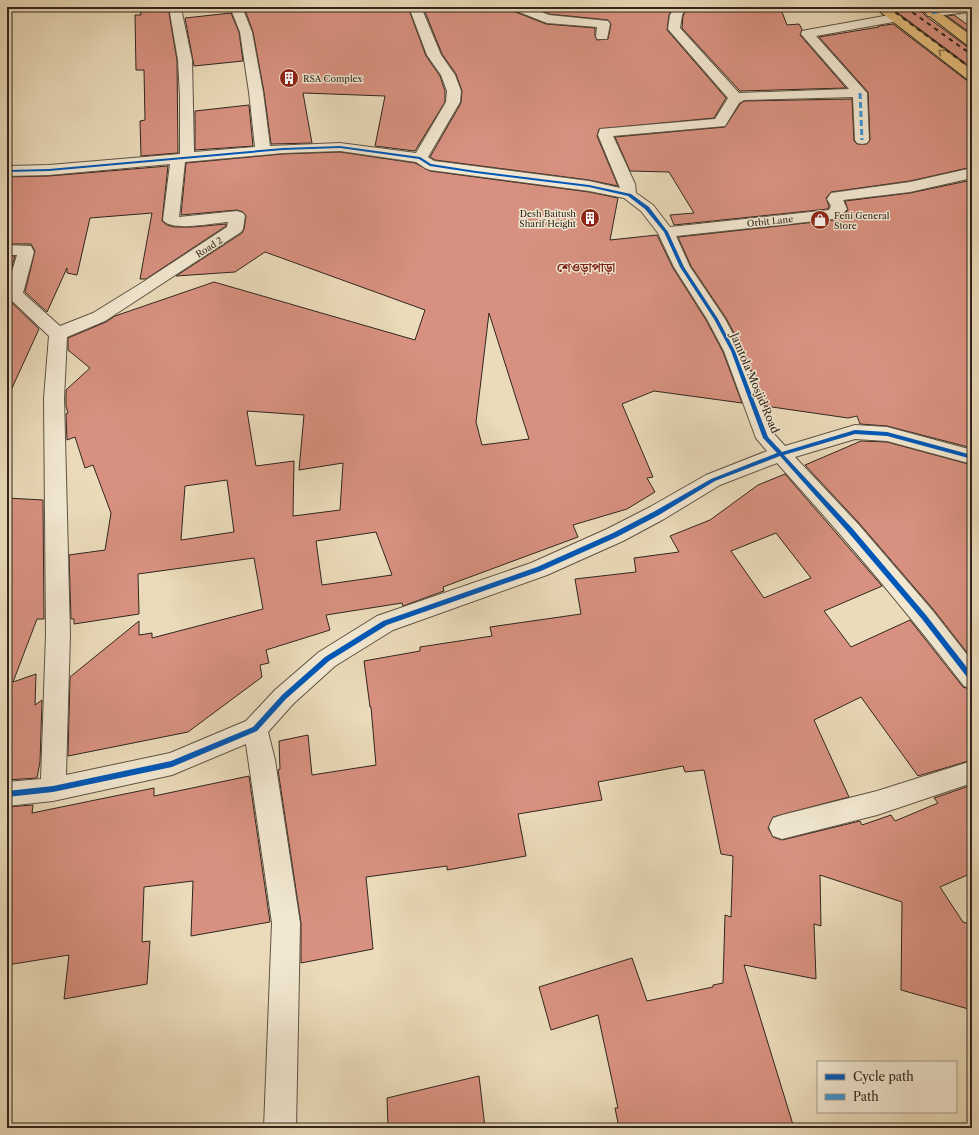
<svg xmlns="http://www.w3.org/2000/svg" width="979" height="1135" viewBox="0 0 979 1135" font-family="'Libre Caslon Text','Noto Serif Bengali',serif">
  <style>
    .building { fill: #d89180; stroke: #30261d; fill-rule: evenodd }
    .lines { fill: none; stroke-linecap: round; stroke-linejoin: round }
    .minor-casing { stroke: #5f5344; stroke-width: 2 }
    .primary-casing { stroke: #30261d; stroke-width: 2 }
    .minor { fill: #f2e8d2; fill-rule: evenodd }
    .primary { fill: #e6be7d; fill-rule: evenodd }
    .rail { stroke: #30261d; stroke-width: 2; stroke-dasharray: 4.5 4.5; stroke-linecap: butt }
    .quiet { stroke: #3d95d5; stroke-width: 3; stroke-dasharray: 6 3; stroke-linecap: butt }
    .cycleway-casing { stroke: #f2e8d2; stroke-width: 2 }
    .cycleway { fill: #0057b8; fill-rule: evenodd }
    .oneway { stroke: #8b724d }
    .labels { text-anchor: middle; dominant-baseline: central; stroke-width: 3; stroke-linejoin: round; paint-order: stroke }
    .far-poi-label { font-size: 9px; fill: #30261d; stroke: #f2e8d2; text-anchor: start }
    .far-street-label { font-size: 9px; fill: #30261d; stroke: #f2e8d2 }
    .street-label { font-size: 11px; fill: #30261d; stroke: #f2e8d2 }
    .far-district-label { font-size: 13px; font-weight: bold; fill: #7a1f14; stroke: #f2e8d2 }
  </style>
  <rect width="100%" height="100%" fill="#ebdbba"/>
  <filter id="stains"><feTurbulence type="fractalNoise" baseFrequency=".005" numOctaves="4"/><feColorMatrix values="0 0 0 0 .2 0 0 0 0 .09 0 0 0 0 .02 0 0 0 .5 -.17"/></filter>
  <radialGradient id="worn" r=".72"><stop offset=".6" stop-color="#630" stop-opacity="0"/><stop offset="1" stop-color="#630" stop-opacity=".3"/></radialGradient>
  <path class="building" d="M140,7H175V8L171,9L169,13L177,60L178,153L141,156L140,121L145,120L144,70H136L135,15H141Z
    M244,7H408L426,56L440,76L445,91V102L415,151L375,146L385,96L303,93L312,143L271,144L264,92L253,32Z
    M423,7H511L513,11L546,24L595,28V36L597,40L608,39L611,24L608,20L549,14L533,7H611L609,9H672L669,15L667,30L726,98L714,118L599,129L597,136L618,186L589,180L435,160L430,157L461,103L462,91L456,74L442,54Z
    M688,7H780L787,25L799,24L802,29L800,35L846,88L740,91L682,28L683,16Z
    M890,7H917L927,17L966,46L972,47V68Z
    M231,13L239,32L243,61L194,66L185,18Z
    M954,15L972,28V34L947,16Z
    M893,24L966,80L972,81V167L910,181L831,192L826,198L829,206L828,209L674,225L670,215L694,213L669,172L630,171L615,137L725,127L740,104L744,101L852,99L854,141L857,144H867L870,140L868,92L819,37L879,27L878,26Z
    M249,105L253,146L195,150V111Z
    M340,152L415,163L430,171L589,192L618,198L610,240L657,235L673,268L706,320L723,352L742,403L654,391L622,404L653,477L647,478L655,492L627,509L573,525L578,537L443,587L444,591L403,606L402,603L326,615L330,630L266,650L269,663L260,665L262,677L188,732L68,756L70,677L139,621V635L152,633V638L263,609L254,558L138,574L139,614L74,624V619H71L69,555L105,550L111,513L93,465L85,468L75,437L67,440L66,414L68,413L66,406V390L90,368L68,350V338L106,322L115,316L214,282L415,340L425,310L265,252L235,272L176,276L242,233L244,229L246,216L243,212L237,210L181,215L186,163L283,154ZM489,313L529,439L482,445L476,422ZM247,411L304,415L299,470L343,463L340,510L293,516L294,461L256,466ZM227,480L234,532L181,540L185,486ZM376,532L392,575L322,585L316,541Z
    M168,166L162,221L167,225L174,227H193L226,224V226L146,279H140L152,213L90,218L77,275L67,273V268L47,312L25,292L35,251L31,244H7V177L49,176Z
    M972,180V448L887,426L860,424L857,416L848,418L765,406L743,350L726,318L691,266L678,237L834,220L841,218L848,210L845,201L910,193Z
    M7,256H15L7,283Z
    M7,298L39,329L7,399Z
    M861,441L887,442L972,465V659L933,609L859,523L805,465Z
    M785,474L882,586L824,611L851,647L910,620L963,687L972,690V760L918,776L861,697L814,720L849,797L773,817L768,828L773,837L782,840L860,821L862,825L891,815L895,821L938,803L934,798L972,785V873L940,887L963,922L972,925V1010L901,990L902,902L820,875L821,926L814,924L816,979L744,965L794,1128H619L615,1108H618L598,1015L551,1030L539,987L632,958L647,1001L713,987V985L723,983L725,915L731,917L733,856L721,854L704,770L685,772L683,766L598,782L602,800L518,814L526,856L447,870V866L366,877L373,949L301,963V923L278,770L280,769L279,741L308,735L312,775L376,765L371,707H370L364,661L420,651V647L492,636L490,627L581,614L575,579L636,572L634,558L679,552L670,536L710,520L758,485ZM776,533L811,578L764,598L731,551Z
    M7,498L43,500L44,619H37L13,682L36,674L35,705L42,700L40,762L37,778L7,780Z
    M249,776L270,922L191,936L193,881L144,887L142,942L150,941L147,984L64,999L69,955L7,965V807L33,805L32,813L154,788V796Z
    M479,1076L485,1128H388L387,1098Z"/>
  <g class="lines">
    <g class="minor-casing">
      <path id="minor" d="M230,7H242L252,32L263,92L270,146L340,143L416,153L446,102L447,91L441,75L427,55L409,7H421L441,55L455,75L461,91L460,102L428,157L434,161L589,181L620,188L598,135L600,129L715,119L728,98L668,29L670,15L675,7H687L682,15L680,28L739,93L849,89L801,34L802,31L807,30L895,14L899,15L901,18L899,21L816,36L867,93L869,140L867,143L862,144L857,143L855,140L853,97L744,100L739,103L725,126L613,136L635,184L636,193L653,205L670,227L829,210L831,206L827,199L831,193L910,182L972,168V178L910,192L843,200L847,209L840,217L834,219L676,236L690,267L725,319L742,351L775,435L785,446L855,425L887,427L972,450V464L887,441L855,439L795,457L858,524L932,610L972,661V689L964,686C905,609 842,535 777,463L720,485L664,519L623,541L547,575L393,630L335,666L293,704L268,732L275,760L300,923L296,1128H264L272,923L246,744L172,775L53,801L7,806V782L41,779L46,634L44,398L49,336L7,296V288L17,255H7V245L31,246L34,252L23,293L60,326L93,313L140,284L227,227L228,222C214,223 171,232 163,220L170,164L49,175L7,176V166L49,165L180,154V97L178,60L170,13L172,10H180L182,13L192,60L194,152L255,147L249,92L240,32ZM340,151L416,162L425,168L430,170L589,191L624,198L641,211L658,233L674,267L707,319L724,351L756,438L767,451L706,475L650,507L607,529L531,563L377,616L319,652L275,690L246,721L170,753L66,775L70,634L64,398L67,337L105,321L241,232L243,229L245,216L243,213L237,211L179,217L185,162L283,153Z
        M512,7H529L549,15L608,21L610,24L607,39H597L596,36L597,27L547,23L514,10Z
        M943,7H972V12C962,12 935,17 928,16L926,13L928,10Z
        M972,761V783L877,815L782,839L773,836L769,827L773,818L782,815L877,791Z"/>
    </g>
    <g class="primary-casing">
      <path id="primary" d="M874,7H888L972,70V80L967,79Z
        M918,7H932L972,36V46L967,45Z"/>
    </g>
    <use href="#minor" class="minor"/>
    <use href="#primary" class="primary"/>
    <path class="rail" d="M888,7L972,69
      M905,7L972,55"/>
    <path class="quiet" d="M932,13L946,10L972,8
      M860,93L862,140"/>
    <g class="cycleway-casing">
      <path id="cycleway" d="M340,146L420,157L431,164L476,171L589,185L631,194L649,207L668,232L684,267L718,319L735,351L768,437L782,452L855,430L887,432L972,455V459L887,436L855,434L784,455L852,528L926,615L972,674V682L970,681L922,619L848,532L780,456L715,481L659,515L617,537L541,571L387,625L329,661L286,699L257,731L172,767L53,792L7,797V791L53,786L171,761L253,727L282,695L325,657L383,621L537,567L613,533L655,511L711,479L777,453L763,438L731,351L714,319L680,267L664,232L645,209L628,196L589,187L476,173L430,166L419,159L340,148L283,150L49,171L7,172V170L49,169L283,148Z"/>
    </g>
    <use href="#cycleway" class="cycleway"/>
  </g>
  <defs><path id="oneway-chevron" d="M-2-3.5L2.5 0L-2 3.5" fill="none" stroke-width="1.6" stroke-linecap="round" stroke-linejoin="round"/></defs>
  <use class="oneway" href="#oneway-chevron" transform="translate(941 52) rotate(-143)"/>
  <defs>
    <g id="building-disc" transform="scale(1)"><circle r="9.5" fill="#8f2418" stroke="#f2e8d2"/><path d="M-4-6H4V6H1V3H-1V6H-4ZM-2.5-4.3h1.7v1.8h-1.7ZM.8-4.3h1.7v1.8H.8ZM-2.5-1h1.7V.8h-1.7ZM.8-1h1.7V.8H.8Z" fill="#fff"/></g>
    <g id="shop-disc" transform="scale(1)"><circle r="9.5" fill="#8f2418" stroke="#f2e8d2"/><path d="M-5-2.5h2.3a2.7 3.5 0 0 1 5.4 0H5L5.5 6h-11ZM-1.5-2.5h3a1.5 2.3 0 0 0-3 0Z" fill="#fff"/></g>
  </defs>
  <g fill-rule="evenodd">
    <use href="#building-disc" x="289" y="78"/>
    <use href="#building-disc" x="590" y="218"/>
    <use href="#shop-disc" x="820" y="220"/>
  </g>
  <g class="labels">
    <g class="far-poi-label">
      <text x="303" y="78">RSA Complex</text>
      <text x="576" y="213" text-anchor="end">Desh Baitush<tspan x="576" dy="10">Sharif Height</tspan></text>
      <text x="834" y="215">Feni General<tspan x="834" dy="10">Store</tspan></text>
    </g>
    <g class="far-street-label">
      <text transform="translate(770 221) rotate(-6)">Orbit Lane</text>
      <text transform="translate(209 247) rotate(-33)">Road 2</text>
    </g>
    <g class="street-label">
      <text transform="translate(755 383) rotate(67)">Jamtola Mosjid Road</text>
    </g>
    <g class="far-district-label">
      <text x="586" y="267">শেওড়াপাড়া</text>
    </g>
  </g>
  <rect width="979" height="1135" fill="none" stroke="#ebdbba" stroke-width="24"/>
  <rect x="8" y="8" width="963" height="1119" fill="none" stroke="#30261d" stroke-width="2"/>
  <rect x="12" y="12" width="955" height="1111" fill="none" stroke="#30261d"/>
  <rect x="817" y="1061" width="140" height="52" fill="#f2e8d2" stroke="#a49a8a"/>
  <rect x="825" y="1074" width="20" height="6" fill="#0057b8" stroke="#a49a8a"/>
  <text x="853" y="1081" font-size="12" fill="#30261d">Cycle path</text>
  <rect x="825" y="1094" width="20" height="6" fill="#3d95d5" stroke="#a49a8a"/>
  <text x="853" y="1101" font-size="12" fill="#30261d">Path</text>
  <rect width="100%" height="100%" filter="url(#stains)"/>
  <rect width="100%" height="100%" fill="url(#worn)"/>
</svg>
